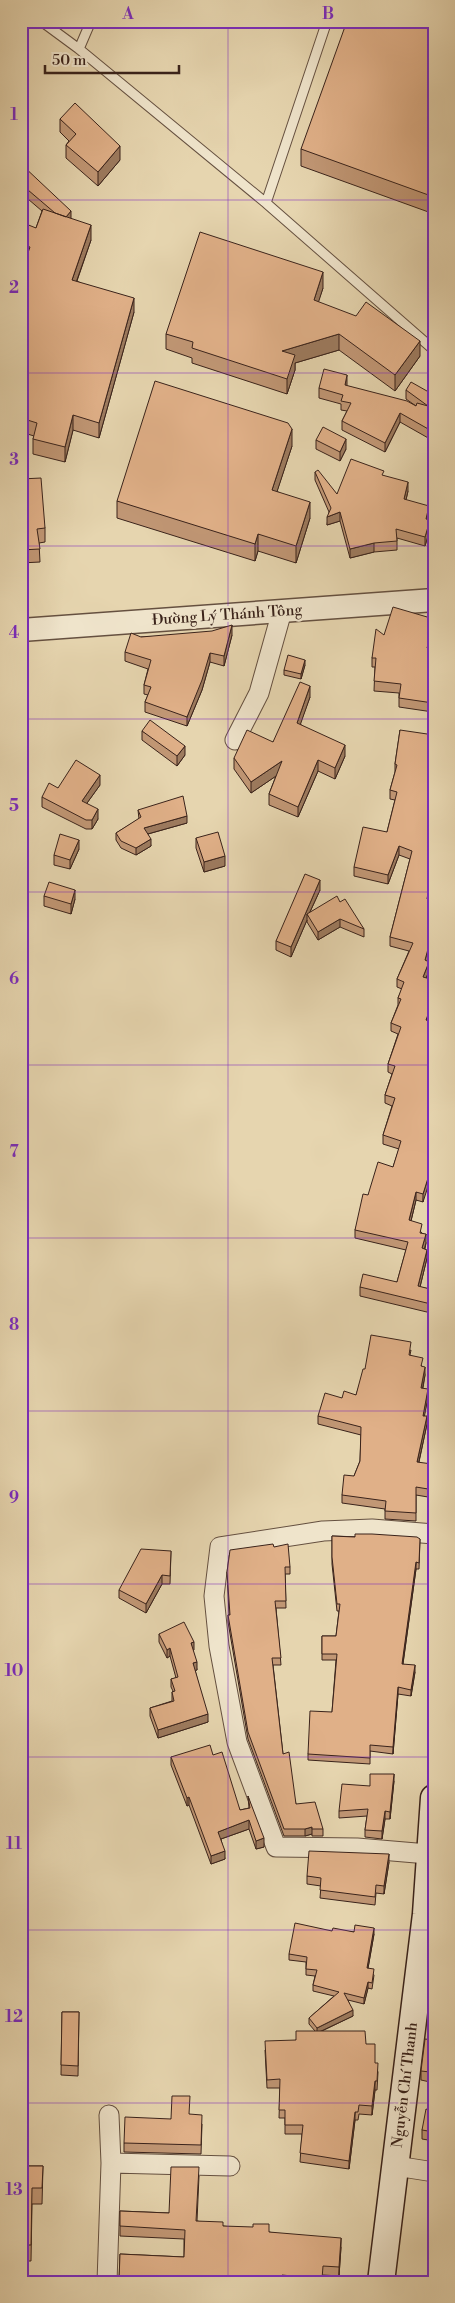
<svg xmlns="http://www.w3.org/2000/svg" width="455" height="2303" viewBox="0 0 455 2303" font-family="'Libre Bodoni',serif">
  <style>
    .lines { fill: none; stroke-linecap: round; stroke-linejoin: round }
    .service-casing { stroke: #655040; stroke-width: 11 }
    .minor-casing { stroke: #655040; stroke-width: 21 }
    .tertiary-casing { stroke: #655040; stroke-width: 25 }
    .secondary-casing { stroke: #3a231b; stroke-width: 29 }
    .service { stroke: #efe4cb; stroke-width: 9 }
    .minor { stroke: #efe4cb; stroke-width: 19 }
    .tertiary { stroke: #efe4cb; stroke-width: 22 }
    .secondary { stroke: #efe4cb; stroke-width: 26 }
    .wall { fill: #c19775; stroke: #3a231b }
    .shaded-wall { fill: #9d7b5f; stroke: #3a231b }
    .building { fill: #e0b088; stroke: #3a231b }
    .grid { fill: none; stroke: #7b2cbf; stroke-width: 1; stroke-opacity: 0.55 }
    .labels { text-anchor: middle; dominant-baseline: central; stroke-width: 4.5; stroke-linejoin: round; paint-order: stroke }
    .street-label { font-size: 15px; fill: #3a231b; stroke: #efe4cb }
    .neatline { fill: none; stroke: #7b2cbf; stroke-width: 2 }
    .grid-label { font-size: 16px; text-anchor: middle; font-weight: bold; fill: #7b2cbf }
  </style>
  <rect width="100%" height="100%" fill="#e6d5af"/>
  <filter id="stains"><feTurbulence type="fractalNoise" baseFrequency=".004" numOctaves="4"/><feColorMatrix values="0 0 0 0 .2 0 0 0 0 .09 0 0 0 0 .02 0 0 0 .5 -.17"/></filter>
  <radialGradient id="worn" r=".72"><stop offset=".6" stop-color="#630" stop-opacity="0"/><stop offset="1" stop-color="#630" stop-opacity=".3"/></radialGradient>
  <g class="lines">
    <g class="service-casing">
      <path id="service" d="M41,21L79,49L266,203L434,350
        M79,49L91,21
        M266,203L327,21"/>
    </g>
    <g class="minor-casing">
      <path id="minor" d="M235,740L259,693L282,611
        M428,1854L357,1848L276,1847L237,1742L219,1646L214,1596L220,1547L323,1531L372,1529L434,1534
        M111,2163L230,2166
        M396,2166L434,2172
        M107,2282L111,2163L109,2115"/>
    </g>
    <g class="tertiary-casing">
      <path id="tertiary" d="M21,630L434,600"/>
    </g>
    <g class="secondary-casing">
      <path id="secondary" d="M381,2282L426,1914L434,1798"/>
    </g>
    <use href="#service" class="service"/>
    <use href="#minor" class="minor"/>
    <use href="#tertiary" class="tertiary"/>
    <use href="#secondary" class="secondary"/>
  </g>
  <path class="wall" d="M434,21V214L301,166V149Z
    M60,119L120,160L98,186L66,158V145L69,141L60,132Z
    M21,164L91,240L77,281L134,312L99,438L73,430L65,462L33,454V439L34,436L21,432V273L26,260L21,258V237L36,228L42,211L21,193Z
    M323,288L318,302L420,356L395,391L339,350L295,363V370L287,394L192,363V358L166,349V334Z
    M347,386L416,406L406,399V390L434,395L430,439L400,422L385,452L342,430V421L347,411L341,410V404L319,398V388Z
    M316,440L346,449L340,461L316,449Z
    M292,446L277,491L310,518L296,563L258,551L255,561L117,518V501Z
    M315,472L337,494L384,476L408,491L406,500L429,515L428,520L430,529L425,546L397,538V550L374,552L350,558L340,521L327,525L329,512L315,480Z
    M21,479L45,528V542L39,543L40,562L21,563Z
    M434,633L430,648L434,647L433,712L399,707V693L374,691L375,667H372V658L384,635Z
    M232,635L224,666L210,662L202,690L187,726L145,712V702L148,695L144,694V685L148,669L125,661V652L141,637Z
    M305,665L301,679L284,675V670Z
    M310,697L300,724L345,756L335,779L318,771L298,817L269,805V794L276,776L251,793L234,769V758L273,742Z
    M400,730L434,867L428,899L427,961L429,971L426,978L434,980V1007L429,1021L434,1036L433,1039L434,1040V1081L432,1087L423,1202L416,1200L411,1221L422,1233L426,1243L425,1249L427,1258L420,1287L434,1290L431,1313L360,1296V1287L397,1282L406,1250L355,1238V1230L368,1195L393,1167L399,1149L383,1144V1135L392,1106L385,1103V1095L392,1074L388,1072V1064L398,1034L391,1031V1023L398,1005V998L402,989L397,987V979L409,951L390,946V937L410,859L399,855L388,884L354,876V867L387,832L395,800L390,799V790L395,772V764Z
    M142,731L185,755L177,766L142,740Z
    M100,785L87,803L98,819L92,829H86L42,807V797L58,788Z
    M138,810L187,823L148,834L151,846L136,855L121,848L116,840V833L139,819Z
    M196,838L225,866L204,872L196,848Z
    M79,849L70,869L54,865V855Z
    M320,890L310,912L340,902L364,929V937L340,927L318,940L307,922V920L291,957L276,950V941Z
    M44,896L75,899L71,914L44,906Z
    M411,1350L410,1355L423,1367L425,1375L423,1388L428,1397L424,1416L427,1424L419,1462L432,1472L428,1497L416,1495V1521L385,1519V1509L342,1503V1495L354,1476L360,1461L361,1435L318,1424V1416L342,1398L356,1395L365,1369Z
    M332,1536L420,1539L419,1569H416L403,1664L415,1672L411,1696L398,1694L393,1754L370,1751V1764L308,1760V1754L332,1712L336,1660H322V1636H336L339,1611H337L332,1564Z
    M274,1547L290,1567V1574H285L286,1608H276L281,1665H273L283,1754L296,1804L323,1829V1836H312V1834L305,1836H284L248,1739L228,1622V1615H229L227,1572Z
    M171,1551L170,1584H162L146,1613L119,1598V1590Z
    M159,1634L194,1650H193L197,1670H195L208,1722L158,1738L150,1716V1708L172,1701V1692L173,1691L171,1687V1679L176,1678L170,1656L167,1658L159,1642Z
    M213,1755L240,1810L249,1808L248,1796L264,1847L256,1849L249,1829L221,1839L225,1859L211,1864L189,1805L187,1806L171,1765V1757Z
    M394,1781L390,1819H385L382,1839L365,1837V1830L367,1816L339,1818V1811L370,1786Z
    M389,1862L384,1894L376,1893L375,1905L320,1898L321,1886L307,1884V1876Z
    M332,1931L354,1932L374,1934L368,1968L374,1975L372,1989L368,1988L364,2004L348,2000L353,2016L322,2031L366,2044L378,2072L377,2090H375L372,2115L359,2114L358,2120H355L349,2169L300,2162L302,2134H285V2118H279L280,2088H267L265,2050L296,2040L315,2031L309,2024V2018L334,1996L313,1991V1985L315,1976L306,1975V1962L289,1960V1954Z
    M21,1993L24,2166H43L42,2204H32L31,2261H21Z
    M62,2012H79L78,2076L61,2075Z
    M434,2040L430,2082L421,2080V2071Z
    M434,2100V2141L422,2139V2130L432,2111Z
    M189,2114L202,2124L201,2154L124,2152V2143L171,2119Z
    M199,2176L197,2221L223,2226L269,2232L341,2247L339,2276L323,2275L322,2282H119L120,2254L184,2257V2239L120,2236V2211L169,2213Z"/>
  <path class="shaded-wall" d="M120,146V160L98,186V172Z
    M71,211V220H63Z
    M91,225V240L72,294V280Z
    M323,272V288L314,316V300Z
    M134,298V312L99,438V423Z
    M339,334V350L295,363V370L287,394V379L282,351Z
    M420,341V356L395,391V375Z
    M347,375V385L345,394V385Z
    M400,413V422L385,452V443Z
    M73,415V430L65,462V447Z
    M434,423V433L430,439V430Z
    M292,429V446L272,507V490Z
    M346,439V449L340,461V452Z
    M408,482V491L404,508V499Z
    M310,502V518L296,563V546Z
    M429,506V515L426,528V519Z
    M340,512V521L327,525V517Z
    M430,520V529L425,546V537Z
    M258,534V551L255,561V544Z
    M374,543V552L350,558V549Z
    M434,624V633L427,657V648Z
    M232,625V635L224,666V656Z
    M210,653V662L202,690L187,726V717Z
    M305,660V665L301,679V674Z
    M310,686V697L297,734V723Z
    M345,745V756L335,779V768Z
    M185,746V755L177,766V756Z
    M318,760V771L298,817V807Z
    M282,761V772L251,793V782Z
    M100,775V785L82,810V801Z
    M98,809V819L92,829V820Z
    M187,816V823L144,835V828Z
    M151,839V846L136,855V848Z
    M79,840V849L70,869V860Z
    M399,846V855L388,884V875Z
    M225,856V866L204,872V862Z
    M434,858V867L427,907V899Z
    M320,880V890L308,916L307,914V920L291,957V947Z
    M75,890V899L71,914V904Z
    M340,919V927L318,940V932Z
    M434,927V936L425,969V960Z
    M429,962V971L423,985V977Z
    M434,999V1007L426,1028V1020Z
    M434,1028V1036L429,1046V1038Z
    M434,1073V1081L429,1094V1086Z
    M434,1092V1101L431,1100Z
    M434,1159V1168L423,1202V1194Z
    M416,1192V1200L409,1229V1220Z
    M426,1234V1243L422,1257V1248Z
    M427,1250V1258L418,1295V1286Z
    M434,1292V1301L431,1313V1304Z
    M425,1367V1375L421,1396V1388Z
    M428,1389V1397L423,1424V1416Z
    M427,1416V1424L417,1470V1462Z
    M432,1464V1472L428,1497V1489Z
    M416,1562V1569L402,1670V1664Z
    M162,1575V1584L146,1613V1604Z
    M194,1642V1650L191,1651V1643Z
    M170,1648V1656L167,1658V1650Z
    M197,1662V1670L193,1671V1663Z
    M415,1665V1672L411,1696V1690Z
    M398,1687V1694L393,1754V1747Z
    M208,1714V1722L158,1738V1730Z
    M394,1774V1781L390,1819V1812Z
    M189,1797V1805L187,1806V1798Z
    M385,1811V1819L382,1839V1831Z
    M249,1820V1829L218,1840V1832Z
    M312,1827V1834L305,1836V1829Z
    M264,1838V1847L256,1849V1841Z
    M225,1851V1859L211,1864V1856Z
    M389,1854V1862L384,1894V1886Z
    M374,1928V1934L367,1974V1968Z
    M368,1982V1988L364,2004V1998Z
    M353,2010V2016L317,2033V2028Z
    M434,2042V2051L430,2082V2072Z
    M375,2081V2090L372,2115V2106Z
    M355,2112V2120L349,2169V2161Z
    M341,2238V2247L339,2276V2267Z"/>
  <path class="building" d="M347,21H434V197L301,149Z
    M75,103L120,146L98,172L66,145L76,134L60,119Z
    M21,164L71,211L66,217L55,213L21,184Z
    M43,209L91,225L72,280L134,298L99,423L73,415L65,447L33,439L37,423L21,418V273L30,247L21,244V237L26,224L36,228Z
    M200,232L323,272L314,300L356,316L366,302L420,341L395,375L339,334L282,351L295,355L287,379L192,348L193,342L166,334Z
    M324,369L347,375L345,385L407,401L416,406L417,403L428,406L406,390L411,382L434,395V423L430,430L400,413L385,443L342,421L351,403L341,401L343,395L319,388Z
    M155,381L288,423L292,429L272,490L310,502L296,546L258,534L255,544L117,501Z
    M323,427L346,439L340,452L316,440Z
    M351,459L384,471L382,475L408,482L404,499L429,506L426,519L430,520L425,537L396,529L397,541L374,543L350,549L340,512L327,517L331,508L315,472L318,470L337,494Z
    M41,478L45,528L37,529L40,549L21,550V479Z
    M393,607L434,619V624L427,648L434,647L433,703L399,698L401,684L374,681L376,658H372L376,629L384,635Z
    M232,625L224,656L210,653L202,680L187,717L145,702L151,687L144,685L151,660L125,652L131,633L141,637L212,631Z
    M288,655L305,660L301,674L284,670Z
    M300,682L310,686L297,723L345,745L335,768L318,760L298,807L269,794L282,761L251,782L234,758L247,730L273,742Z
    M150,720L185,746L177,756L142,731Z
    M400,730L434,735V858L427,899H434V927L425,960L429,962L423,977L434,980V999L426,1020L434,1023V1028L429,1038L434,1040V1073L429,1086L434,1087V1092L431,1100L434,1101V1117L432,1123L434,1124V1159L423,1194L416,1192L409,1220L422,1224L420,1233L426,1234L422,1248L427,1250L418,1286L434,1290L431,1304L360,1287L363,1274L397,1282L408,1242L355,1230L363,1194L368,1195L378,1162L393,1167L401,1141L383,1135L395,1098L385,1095L395,1066L388,1064L401,1027L391,1023L401,999L398,998L404,982L397,979L413,943L390,937L412,851L399,846L388,875L354,867L363,827L387,832L397,792L390,790L397,765L395,764Z
    M76,760L100,775L82,801L98,809L92,820H86L42,797L49,783L58,788Z
    M183,796L187,816L144,828L151,839L136,848L121,841L116,833L141,817L138,810Z
    M218,832L225,856L204,862L196,838Z
    M60,834L79,840L70,860L54,855Z
    M305,874L320,880L291,947L276,941Z
    M49,882L75,890L71,904L44,896Z
    M337,896L340,902L345,899L364,929L340,919L318,932L307,914Z
    M371,1335L411,1342L409,1355L423,1358L421,1366L425,1367L421,1388L428,1389L423,1416H427L417,1462L432,1464L428,1489L416,1487V1513L385,1511L386,1501L342,1495L344,1475L354,1476L360,1461L361,1427L318,1416L325,1393L342,1398L344,1391L356,1395L363,1369H365Z
    M355,1534H372L417,1537L420,1539L419,1563L416,1562L402,1664L415,1665L411,1690L398,1687L393,1747L370,1745V1758L308,1754L310,1711L332,1712L337,1654H322V1636H336L340,1604H337L332,1557V1536L355,1537Z
    M273,1544L274,1547L288,1544L290,1567H285L286,1601H275L281,1658H272L283,1754L289,1752L296,1804L315,1802L323,1829H312V1827L305,1829H284L248,1732L228,1615H230L227,1572L230,1550Z
    M141,1549L171,1551L170,1576L162,1575L146,1604L119,1590Z
    M184,1622L194,1642L191,1643L197,1662L193,1663L208,1714L158,1730L150,1708L174,1701L172,1692L175,1691L171,1679L178,1677L170,1648L167,1650L159,1634Z
    M210,1745L213,1755L222,1752L240,1810L250,1808L248,1796L264,1838L256,1841L249,1820L218,1832L225,1851L211,1856L189,1797L187,1798L171,1757Z
    M370,1774H394L390,1812L385,1811L382,1831L365,1830L368,1809L339,1811L342,1784L370,1786Z
    M309,1851L389,1854L384,1886L376,1885L375,1897L320,1890L321,1878L307,1876Z
    M295,1923L332,1931L333,1928L354,1932L355,1925L374,1928L367,1968L374,1969L372,1983L368,1982L364,1998L344,1993L353,2010L317,2028L309,2018L339,1992L313,1985L317,1970L306,1969L307,1957L289,1954Z
    M21,1993H24V2166H43L42,2188H32L31,2245H21Z
    M62,2012H79L78,2066L61,2065Z
    M296,2031H365L366,2044H375V2063H378L377,2081H375L372,2106L359,2105L358,2112H355L349,2161L300,2153L303,2125H285V2110H279L280,2079L267,2080L265,2041L296,2040Z
    M425,2039L434,2040L430,2072L421,2071Z
    M172,2096H190L189,2114L202,2115L201,2145L124,2143L125,2117L171,2119Z
    M434,2100V2132L422,2130L426,2109L432,2111Z
    M171,2167H199L196,2221L223,2222V2226L253,2227V2224H269V2232L341,2238L339,2267L323,2266L322,2279L282,2275V2279L270,2278V2281H254V2277H223V2279H198L169,2277V2282L119,2280L120,2254L184,2257L185,2230L120,2226V2211L169,2213Z"/>
  <path class="grid" d="M228,21V2282M21,200H434M21,373H434M21,546H434M21,719H434M21,892H434M21,1065H434M21,1238H434M21,1411H434M21,1584H434M21,1757H434M21,1930H434M21,2103H434"/>
  <g class="labels">
    <g class="street-label">
      <text transform="translate(227 615) rotate(-4)">Đường Lý Thánh Tông</text>
      <text transform="translate(405 2085) rotate(-83)">Nguyễn Chí Thanh</text>
    </g>
  </g>
  <rect width="455" height="2303" fill="none" stroke="#e6d5af" stroke-width="55"/>
  <path d="M45 65v8h134v-8" fill="none" stroke="#3a231b" stroke-width="2.5"/>
  <text x="52" y="65" font-size="15" fill="#3a231b" stroke="#efe4cb" stroke-width="4" paint-order="stroke">50 m</text>
  <rect x="28" y="28" width="400" height="2248" class="neatline"/>
  <g class="grid-label">
    <text x="128" y="19">A</text>
    <text x="328" y="19">B</text>
    <text x="14" y="120">1</text>
    <text x="14" y="293">2</text>
    <text x="14" y="465">3</text>
    <text x="14" y="638">4</text>
    <text x="14" y="811">5</text>
    <text x="14" y="984">6</text>
    <text x="14" y="1157">7</text>
    <text x="14" y="1330">8</text>
    <text x="14" y="1503">9</text>
    <text x="14" y="1676">10</text>
    <text x="14" y="1849">11</text>
    <text x="14" y="2022">12</text>
    <text x="14" y="2195">13</text>
  </g>
  <rect width="100%" height="100%" filter="url(#stains)"/>
  <rect width="100%" height="100%" fill="url(#worn)"/>
</svg>
